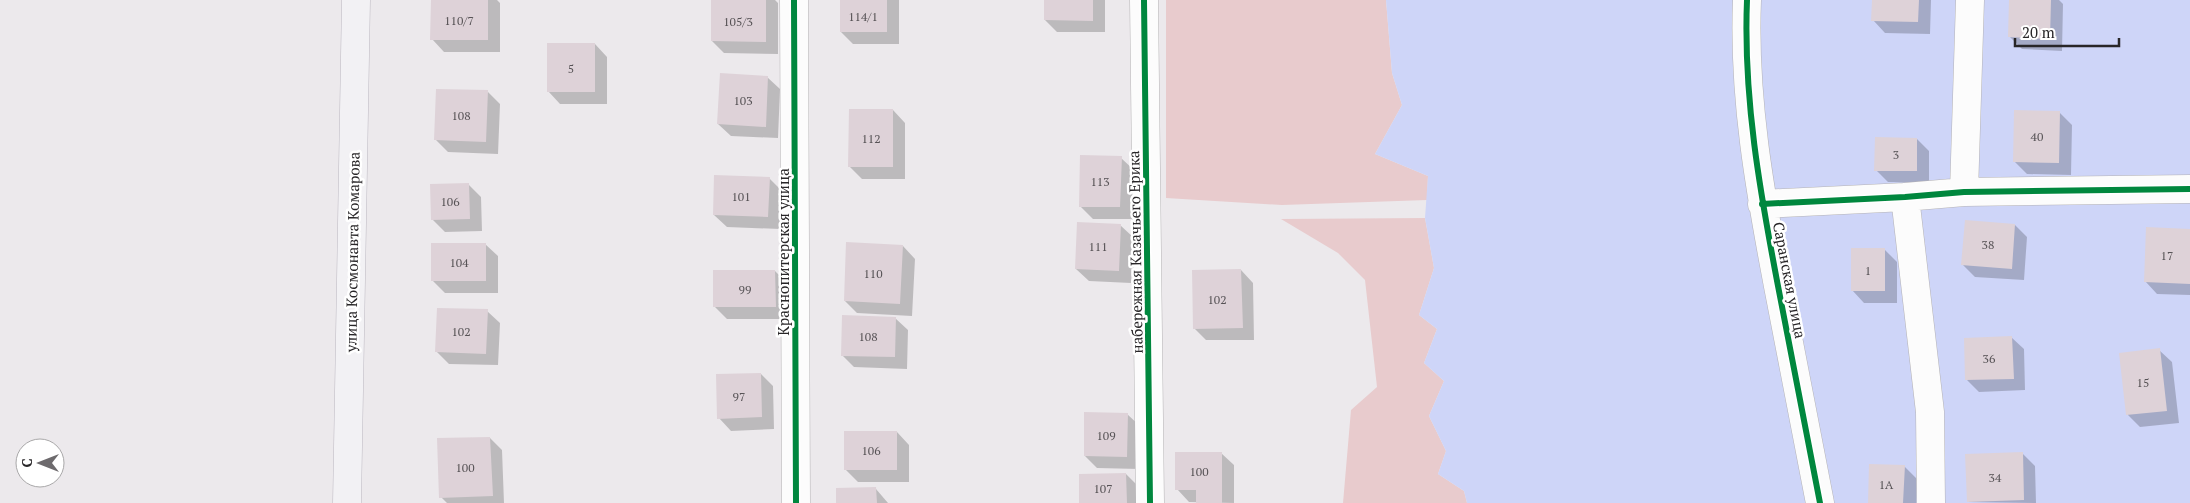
<svg xmlns="http://www.w3.org/2000/svg" width="2190" height="503" viewBox="0 0 2190 503" font-family="'PT Serif',serif">
  <style>
    .green { fill: #e8cbcd }
    .water { fill: #ced5f8 }
    .shadow { fill: #0003 }
    .building { fill: #ded2d8 }
    .lines { fill: none; stroke-linecap: round; stroke-linejoin: round }
    .minor-casing { stroke: #b5b3b5; stroke-width: 29 }
    .major-casing { stroke: #bcb8c1; stroke-width: 29 }
    .minor { stroke: #fcfcfc; stroke-width: 28 }
    .major { stroke: #f2f1f4; stroke-width: 28 }
    .cycleway-casing { stroke: #fff; stroke-width: 9 }
    .cycleway { stroke: #00873e; stroke-width: 6 }
    .labels { text-anchor: middle; dominant-baseline: central; stroke-width: 5; stroke-linejoin: round; paint-order: stroke }
    .number-label { font-size: 12px; fill: #565255 }
    .street-label { font-size: 15px; fill: #282628; stroke: #fff }
  </style>
  <rect width="100%" height="100%" fill="#ece9ec"/>
  <path class="green" d="M1166,0H1386L1392,73L1402,105L1375,154L1428,176L1427,200L1282,205L1166,198Z
    M1425,218L1434,268L1419,315L1437,329L1424,363L1444,381L1429,416L1446,451L1438,474L1464,491L1467,503H1343L1351,410L1377,387L1365,280L1338,253L1281,219Z"/>
  <path class="water" d="M1386,0H2190V503H1467L1464,491L1438,474L1446,451L1429,416L1444,381L1424,363L1437,329L1419,315L1434,268L1425,218L1428,176L1375,154L1402,105L1392,73Z"/>
  <path class="shadow" d="M432,0H497L500,3V52H444L432,39Z
    M712,0H775L778,3V54L724,53L712,41Z
    M841,0H899V44H853L841,32Z
    M1045,0H1105V32H1057L1045,20Z
    M1873,0H1931L1930,34L1885,33L1873,20Z
    M2011,0H2059L2063,4L2062,51L2022,49L2010,37Z
    M595,44L607,57V104H560L548,91Z
    M767,77L780,89L778,138L731,136L718,124Z
    M488,92L500,104L498,154L448,152L436,140Z
    M893,110L905,123V179H862L849,166Z
    M2059,112L2072,125L2071,175L2027,174L2014,161Z
    M1917,139L1929,151V183L1888,182L1876,170Z
    M1121,158L1134,170L1132,219H1093L1080,206Z
    M769,178L782,191L780,229L727,227L714,215Z
    M468,184L481,197L482,231L445,232L432,219Z
    M1120,225L1133,237L1131,283L1089,281L1076,269Z
    M2015,225L2027,237L2024,280L1975,277L1963,265Z
    M2190,230V295L2157,294L2145,281Z
    M485,244L498,256V293H445L433,281Z
    M903,246L915,259L912,316L857,313L845,301Z
    M1885,250L1897,262V303H1864L1852,290Z
    M1241,270L1253,283L1254,340H1206L1194,328Z
    M775,271L787,283L788,319H727L715,307Z
    M487,311L500,323L498,365L449,364L436,351Z
    M895,318L908,330L907,369L854,367L842,355Z
    M2011,337L2024,349L2025,390L1979,392L1967,380Z
    M2159,350L2172,362L2179,423L2140,427L2128,415L2120,354Z
    M761,374L773,386L774,429L731,431L719,418Z
    M1127,414L1140,426L1139,469L1097,468L1085,456Z
    M897,432L909,445V482H858L845,469Z
    M490,438L502,450L504,503H447L441,497Z
    M1221,453L1234,465V503L1189,502L1177,489Z
    M2022,453L2035,466L2036,503L1968,502Z
    M1904,466L1917,479L1916,503H1869Z
    M1126,474L1138,486V503H1080Z
    M876,489L888,503H837Z"/>
  <path class="building" d="M431,0H488V40H430Z
    M711,0H766V42L711,41Z
    M840,0H887V32H840Z
    M1044,0H1093V21L1044,20Z
    M1872,0H1919L1918,22L1871,21Z
    M2009,0H2051L2050,39L2008,37Z
    M547,43H595V92H547Z
    M720,73L768,76L766,127L717,124Z
    M436,89L488,90L486,142L434,140Z
    M849,109H893V167H848Z
    M2014,110L2060,111L2059,163L2013,162Z
    M1875,137L1917,138V171H1874Z
    M1080,155L1122,156L1120,207H1079Z
    M714,175L770,177L768,217L713,215Z
    M469,183L470,219L431,220L430,184Z
    M1965,220L2015,224L2012,269L1961,265Z
    M1077,222L1121,224L1119,271L1075,269Z
    M2146,227L2190,229V284L2144,282Z
    M846,242L903,245L900,304L844,301Z
    M431,243H486V281H431Z
    M1851,248H1885V291H1851Z
    M1241,269L1243,328L1193,329L1192,270Z
    M713,270H775L776,307H713Z
    M437,308L488,309L486,354L435,352Z
    M842,315L896,317L895,357L841,356Z
    M2012,336L2014,379L1965,380L1964,338Z
    M2160,348L2167,411L2126,415L2119,353Z
    M761,373L762,417L717,419L716,374Z
    M1084,412L1128,413L1127,457L1084,456Z
    M844,431H897V470H844Z
    M490,437L493,496L439,498L437,438Z
    M1175,452H1222V503H1196V490H1175Z
    M2023,452L2024,500L1967,502L1965,454Z
    M1869,464L1905,465L1903,503H1868Z
    M1126,473L1127,503H1079V474Z
    M876,487L877,503H836V488Z"/>
  <g class="lines">
    <g class="minor-casing">
      <path id="minor" d="M794,0L796,503
        M1144,0L1150,503
        M1747,0C1743,97 1760,192 1778,286C1792,359 1806,431 1820,503
        M1964,192L1970,0
        M1905,197L1930,412L1931,503
        M1762,204L1905,197L1964,192L2190,189"/>
    </g>
    <g class="major-casing">
      <path id="major" d="M347,503L356,0"/>
    </g>
    <use href="#minor" class="minor"/>
    <use href="#major" class="major"/>
    <g class="cycleway-casing">
      <path id="cycleway" d="M794,0L796,503
        M1144,0L1150,503
        M1747,0C1743,97 1760,192 1778,286C1792,359 1806,431 1820,503
        M1762,204L1905,197L1964,192L2190,189"/>
    </g>
    <use href="#cycleway" class="cycleway"/>
  </g>
  <g class="labels">
    <g class="number-label">
      <text x="863" y="16">114/1</text>
      <text x="459" y="20">110/7</text>
      <text x="738" y="21">105/3</text>
      <text x="571" y="68">5</text>
      <text x="743" y="100">103</text>
      <text x="461" y="115">108</text>
      <text x="2037" y="136">40</text>
      <text x="871" y="138">112</text>
      <text x="1896" y="154">3</text>
      <text x="1100" y="181">113</text>
      <text x="741" y="196">101</text>
      <text x="450" y="201">106</text>
      <text x="1988" y="244">38</text>
      <text x="1098" y="246">111</text>
      <text x="2167" y="255">17</text>
      <text x="459" y="262">104</text>
      <text x="1868" y="270">1</text>
      <text x="873" y="273">110</text>
      <text x="745" y="289">99</text>
      <text x="1217" y="299">102</text>
      <text x="461" y="331">102</text>
      <text x="868" y="336">108</text>
      <text x="1989" y="358">36</text>
      <text x="2143" y="382">15</text>
      <text x="739" y="396">97</text>
      <text x="1106" y="435">109</text>
      <text x="871" y="450">106</text>
      <text x="465" y="467">100</text>
      <text x="1199" y="471">100</text>
      <text x="1995" y="477">34</text>
      <text x="1886" y="484">1А</text>
      <text x="1103" y="488">107</text>
    </g>
    <g class="street-label">
      <text transform="translate(352 252) rotate(-89)">улица Космонавта Комарова</text>
      <text transform="translate(783 252) rotate(-90)">Краснопитерская улица</text>
      <text transform="translate(1135 252) rotate(-91)">набережная Казачьего Ерика</text>
      <text transform="translate(1790 280) rotate(79)">Саранская улица</text>
    </g>
  </g>
  <g transform="translate(40 463) rotate(270)"><circle r="24" fill="#ffffff" stroke="#a9a8a9"/>
  <path d="M0-4L9 19L0 12L-9 19Z" fill="#6d6a6d"/>
  <text y="-8" font-size="14" font-weight="bold" text-anchor="middle" fill="#282628">С</text>
  </g>
  <path d="M2015 38v8h104v-8" fill="none" stroke="#282628" stroke-width="2.5"/>
  <text x="2022" y="38" font-size="15" fill="#282628" stroke="#ffffff" stroke-width="4" paint-order="stroke">20 m</text>
</svg>
